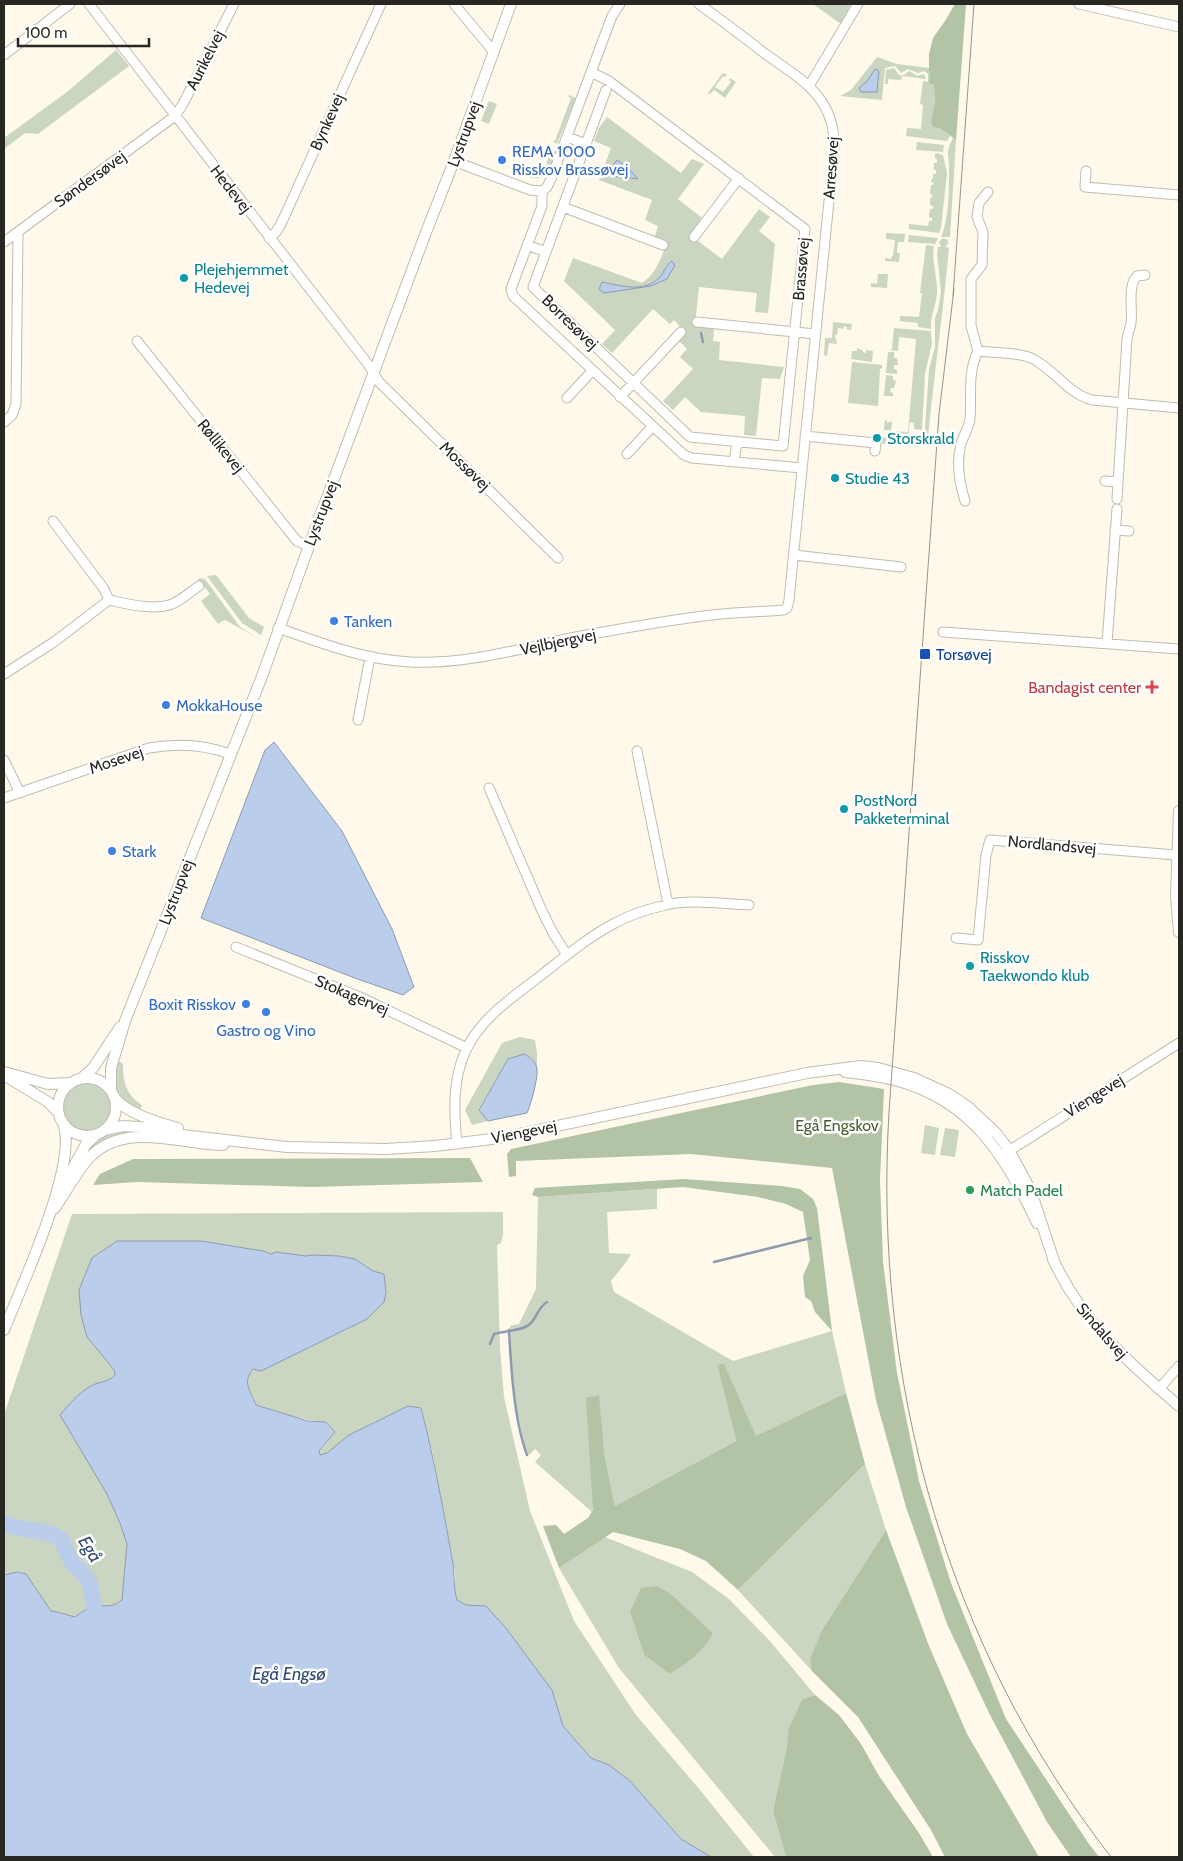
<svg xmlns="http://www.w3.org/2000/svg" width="1183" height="1861" viewBox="0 0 1183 1861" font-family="Cabin,sans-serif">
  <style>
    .green { fill: #cad6c1; fill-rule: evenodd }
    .forest { fill: #b3c3a5 }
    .water { fill: #bacdea; stroke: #8e9bae }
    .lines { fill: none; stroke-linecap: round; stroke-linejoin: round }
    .stream { stroke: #8e9bae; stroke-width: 2.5 }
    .river { stroke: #bacdea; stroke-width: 16 }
    .minor-casing { stroke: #c1bcaf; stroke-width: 11 }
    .tertiary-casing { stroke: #c1bcaf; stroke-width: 12 }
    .minor { stroke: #fff; stroke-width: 9 }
    .tertiary { stroke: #fff; stroke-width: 10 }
    .tram { stroke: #99958b; stroke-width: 1 }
    .shop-dot { fill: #3f7fe0; stroke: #fff; stroke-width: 2 }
    .culture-dot { fill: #0f9aa8; stroke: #fff; stroke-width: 2 }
    .transit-dot { fill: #1a4fb4; stroke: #fff; stroke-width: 2 }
    .health-dot { fill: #e0444e; stroke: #fff; stroke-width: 2 }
    .leisure-dot { fill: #2e9e5b; stroke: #fff; stroke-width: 2 }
    .labels { text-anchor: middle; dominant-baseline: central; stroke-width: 5; stroke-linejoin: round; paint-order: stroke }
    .street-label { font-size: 16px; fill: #292722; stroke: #fff }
    .shop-label { font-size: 16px; fill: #366cbe; stroke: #fff; text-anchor: start }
    .culture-label { font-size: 16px; fill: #0d838f; stroke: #fff; text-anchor: start }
    .transit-label { font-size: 16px; fill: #164399; stroke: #fff; text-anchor: start }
    .health-label { font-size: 16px; fill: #be3a42; stroke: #fff; text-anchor: end }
    .park-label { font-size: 16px; fill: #496031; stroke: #fff }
    .leisure-label { font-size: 16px; fill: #27864d; stroke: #fff; text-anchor: start }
    .water-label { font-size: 18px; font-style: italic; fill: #2e4a72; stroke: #fff }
  </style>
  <rect width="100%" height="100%" fill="#fef9eb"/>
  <path class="green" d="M813,4H851L841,24Z
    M116,50L129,66L38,134L25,133L4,149V138L67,92Z
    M877,57L897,64L929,68L931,85L934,86L935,102L931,122L933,127L941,129L950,136L947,141L906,136L907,128L921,129L923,105L920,104L923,81L928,82V74L924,71L918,73L908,69L901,73L895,66L885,68L882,100L840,96L851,90Z
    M894,68L899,75H904L909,71L918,76L924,74L926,79L902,76L901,80L888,79V84H885L886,70Z
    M723,73L727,75L725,77L723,76L715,87L723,92L731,82L729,80L730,78L736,82L725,98L714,90L710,94L708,93Z
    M569,95L576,98L557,144L552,141H555L571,98L568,96Z
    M489,101L497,104L489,124L481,121Z
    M607,117L681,173L692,159L704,164L678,199L702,218L690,235L722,259L759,209L770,217L759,231L775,244L768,313L755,312L757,293L699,287L695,326L714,328L713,341L720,342L719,360L784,367L780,379L762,378L756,436L744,435L745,416L701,412L685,397L673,410L663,401L693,369L680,357L687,349L679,341L686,333L674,320L670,324L653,309L612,353L602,344L615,330L564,281L573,258L642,283C656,274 662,257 667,241L655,236L658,226L645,220L652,200L599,180L611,148L594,141L599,128Z
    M953,138L956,140L950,237H941C949,217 949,193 949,171C950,155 944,155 953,138Z
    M917,142L944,145L943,152L916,150Z
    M550,149L556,152C545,180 545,183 515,173L516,169L535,176L537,171L543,173L551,151Z
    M935,153L943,155L947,173L941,228L939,233L909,229V224L928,226L929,221H932V218L929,217L930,209H933V206L930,205V198L932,197V194H930L931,185H933L934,183L931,182L932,178H933V174H936V170H934V163H937V159L935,158Z
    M886,233L905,234L904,242H898L897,253H900L899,262L885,261V258L891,259L892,256H893L895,240L886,239Z
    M909,235L938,238L935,244L908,242Z
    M943,238L948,240V244L945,247L949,248C943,315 933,381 927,448L925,428L929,369L935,347V318L938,310L941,291L937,254L938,247H941L939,242Z
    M926,245L934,246C931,261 938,278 937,294C936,306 930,316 931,329L918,327V323L900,321V316L919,317L922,293H920Z
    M878,274H888L887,288L871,287V283L877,284Z
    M833,322L852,324L851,330L847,329V327L844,326L843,329L838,328L837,335H835L837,344L829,343L827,356L824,355L825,338H832Z
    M894,328L931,331L932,343L925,374L922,430L914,429V423L910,422L908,437L890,435V430H884L885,420H887V423L892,421L891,431L908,432L916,339L899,337L898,351L889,350L892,349Z
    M857,348L862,350L863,352L866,353V350L873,351L872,362L851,359L852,351H857Z
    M888,352H894V358H897L898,365H894V369L897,370V374L886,373Z
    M852,362L882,365V368L880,369L878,406L848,403Z
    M886,375L893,376V380L896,381L894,388H891L890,392L893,393V396H884Z
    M880,437L912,440V443L918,447L879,443Z
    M216,575L249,618L264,627L261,635L242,623L207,576Z
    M200,578L205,579L240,627L259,639L225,620L218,624L201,601L210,594L200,581L197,580Z
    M520,1037L535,1040L537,1053V1069L531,1058L508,1059L479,1109L488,1121L472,1125L465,1110L502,1043Z
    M117,1060L123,1064C123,1082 126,1095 142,1105L140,1111C117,1099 111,1087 117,1060Z
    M63 1107a24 24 0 1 1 48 0a24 24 0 1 1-48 0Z
    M925,1125L939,1128L935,1155L921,1153Z
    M945,1128L959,1130L955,1157L940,1155Z
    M137,1129V1134L79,1162C97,1134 104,1133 137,1129Z
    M657,1189V1209L607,1212L609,1253L631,1254L627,1261L611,1281L614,1292L733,1361L832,1331L846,1393L756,1437L724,1363L717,1365L736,1441L615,1506L604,1452L592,1512L535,1462L541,1455L535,1449L529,1455L526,1451L516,1406L511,1372L510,1326L519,1324L536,1289L538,1197Z
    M503,1212V1234L501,1243L497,1245L500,1348L504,1397L530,1511L574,1621L636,1715L700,1790L754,1857H711L681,1839L630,1781L609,1765L591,1758L563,1726L552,1690L466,1605L457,1600L455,1593V1573L433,1455L421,1408L408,1406L349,1435L327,1453L320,1456L319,1452L335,1432L327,1422C301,1421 280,1411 256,1405L247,1385V1377L253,1369L298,1353L367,1319L378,1272H373L355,1259L339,1256L314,1255L305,1256L276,1253L271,1254L263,1251L201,1241L87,1337C96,1348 112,1361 115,1375L111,1380L91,1385L71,1402L120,1523L127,1544L122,1600C111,1609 107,1604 94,1607C87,1609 81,1612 75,1617C67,1615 59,1612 51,1611L26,1574L17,1572L4,1575V1415L72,1214Z
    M865,1464L886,1530L822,1630L812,1671L738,1590Z
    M605,1537L692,1572L729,1599L769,1640L815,1695L802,1699L788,1730L787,1746L773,1811L786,1857H775L619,1668L559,1568ZM670,1593L713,1633L669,1674L644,1655L630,1612Z"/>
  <path class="forest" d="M955,4H966L956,140L941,129L933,127L931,122L935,102L934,86L929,83L930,77L929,70V54L933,38L945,21Z
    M839,1082L884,1089L880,1180L883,1262L897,1373L919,1481L951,1583L1006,1719L1089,1844L1099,1857H1071L1047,1822L990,1715L947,1624L906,1507L876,1400L832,1168L691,1154L516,1161V1176L509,1177L507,1154L511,1149L813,1085Z
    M470,1158L483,1182L312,1187L137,1182L93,1185L100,1174L133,1159Z
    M684,1179L782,1186L800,1189L813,1199L817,1208L832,1331L815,1312L811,1301L805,1297L803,1276L810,1260L803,1212L786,1204L758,1197L683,1187L538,1197L532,1195L535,1188Z
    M724,1363L756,1436L846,1393L865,1464L738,1590L706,1561L680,1549L613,1532L559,1568L543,1526L556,1525L564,1534L588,1518L593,1510L586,1398L599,1395L604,1452L615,1506L736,1441L717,1365Z
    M886,1530L929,1646L967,1734L1039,1857H945L931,1830L858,1717L812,1671L810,1660L822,1630Z
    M657,1586L670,1593L713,1633C703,1652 688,1663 669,1674L644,1655L630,1612L641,1588Z
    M815,1695L839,1715L861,1744L879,1776L919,1833L933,1857H786L773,1811L787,1746L788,1730L802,1699Z"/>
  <path class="water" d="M875,69L879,71L877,92H861L859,88L868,80Z
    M617,160L628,168L638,179L611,176L612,167Z
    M672,261L675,265L667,279L651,286L604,293L599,289L602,282C621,286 645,293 660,277C664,272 666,265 672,261Z
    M274,742L342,831L392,929L414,987L403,995L352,977L201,918L265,750Z
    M524,1054C530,1057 536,1062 537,1069C538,1079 531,1104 527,1113L488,1121L479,1110L508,1059Z
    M117,1241H201L263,1251L271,1254L276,1252L305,1256L314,1255L339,1256L355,1259L373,1271L384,1274L386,1293L384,1302L367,1319L261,1371L253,1369C242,1383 250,1390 256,1405L308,1421L326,1422L335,1432L319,1451L320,1455L327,1453L349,1435L408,1406L421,1408C434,1458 443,1508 452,1558C455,1572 453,1588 457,1600L466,1605L486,1606L505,1627L552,1690L563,1726L591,1758L609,1765L630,1781L681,1839L711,1857H4V1575L17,1572L26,1574L51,1611C59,1612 67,1615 75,1617C81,1612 87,1609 94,1607C107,1604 111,1609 122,1600L127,1544L120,1523L107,1494L60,1415C69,1404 78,1394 89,1387C98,1381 108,1383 115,1375L114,1370L102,1355L87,1337L81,1315L79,1290L92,1258Z"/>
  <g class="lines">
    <path class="stream" d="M701,333L703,342
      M714,1262L811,1238
      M509,1330C511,1368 514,1420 527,1455
      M490,1344L494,1334C505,1330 521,1332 530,1324C537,1318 538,1307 547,1302"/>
    <path class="river" d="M4,1523C22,1533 43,1527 61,1539L72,1563L82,1572L90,1583L94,1607"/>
    <g class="minor-casing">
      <path id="minor" d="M89,4L368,364L379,382L558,558
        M454,4L494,52
        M1079,4L1179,27
        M4,55L70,4
        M591,72L609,81L805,229L783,446L690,437L533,287L606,90
        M809,86L858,4
        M567,137L586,144
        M454,161L530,190L542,191
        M1086,171L1085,187L1179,195
        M542,191V206L511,289L513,296L684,455L692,458L802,468
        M542,191L547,187L551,179L612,16L620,4
        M563,207L663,245
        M694,237L739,178
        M269,238L276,232L281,224L381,4
        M4,242L175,116L183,104L234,4
        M527,245L546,252
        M697,322L815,334
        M137,341L297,541L309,546
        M978,351L971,326V279L982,265L983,232L977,217L979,203L988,192
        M620,397L681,332
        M567,398L592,371
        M4,422L12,415L16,404L18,232
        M805,436L876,443L875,451
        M627,454L652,427
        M734,462L737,442
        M1105,481L1118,482
        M1117,499L1127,339C1128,333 1130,329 1131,323C1133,310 1127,286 1137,276L1145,275
        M965,501C960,485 956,462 961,444C963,436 969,428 970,419C972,396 967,373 978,351C994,353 1021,352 1035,360C1056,372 1069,394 1092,400L1179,408
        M53,521L104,589L109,600C128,604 153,611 172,604C182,600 190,592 199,586
        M1115,530L1129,531
        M794,555L901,567
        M278,628C321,643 364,660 410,662C468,665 525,647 581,636C625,628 668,620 712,615C736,612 760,612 784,610L787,608L789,600L834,151C837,98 802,80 764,53C743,36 721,20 699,4
        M943,632L1179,649
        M1107,643L1117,509
        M4,674L54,642L109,600
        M358,720L370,657
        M637,751L668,904
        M4,760L20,793
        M489,788L542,911L553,933L567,955
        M4,798L149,748C177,743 203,744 230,754
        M956,938L978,940L986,855L990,840L1176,855
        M236,947L360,997L467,1048
        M457,1144C454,1112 452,1080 466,1050C482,1016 515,996 544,973C567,955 590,936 615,923C631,914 648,909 666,905C689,899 725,904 749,905
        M1004,1154L1179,1043
        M1159,1389L1179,1366"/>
    </g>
    <g class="tertiary-casing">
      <path id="tertiary" d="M1179,811L1176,896L1179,932
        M4,1072L48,1084L70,1083
        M845,1072C863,1074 881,1076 898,1081C972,1101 1007,1158 1037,1223
        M7,1077L48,1102L58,1112
        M58 1107a29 29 0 1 1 58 0a29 29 0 1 1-58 0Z
        M82,1078L93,1068L120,1027
        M111,1090V1068L125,1021L261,679L309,546L425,235L454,161L511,4
        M115,1098C126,1113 159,1123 178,1128
        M104,1130L123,1126L139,1127L183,1135L287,1147L385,1149L435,1146L500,1138L807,1073L861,1066L878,1068L914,1078L949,1094L967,1106L997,1134L1009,1150L1031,1191L1055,1264
        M66,1181L86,1144L96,1135
        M55,1208C66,1192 76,1172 90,1157C125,1121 179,1144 223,1145
        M1053,1259C1081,1321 1129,1363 1179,1406
        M4,1330C21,1287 79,1164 63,1123"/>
    </g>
    <use href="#minor" class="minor"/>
    <use href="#tertiary" class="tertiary"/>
    <path class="tram" d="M954,289L939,414L889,1112C873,1380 945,1644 1111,1857
      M953,296L974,4"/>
  </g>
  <g class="shop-dot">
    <circle cx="502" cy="160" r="5"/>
    <circle cx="334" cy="621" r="5"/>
    <circle cx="166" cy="705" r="5"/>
    <circle cx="112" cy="851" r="5"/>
    <circle cx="246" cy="1004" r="5"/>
    <circle cx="266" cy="1012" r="5"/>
  </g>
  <g class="culture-dot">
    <circle cx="184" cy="278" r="5"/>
    <circle cx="877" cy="438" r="5"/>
    <circle cx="835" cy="478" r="5"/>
    <circle cx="844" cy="809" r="5"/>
    <circle cx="970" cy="966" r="5"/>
  </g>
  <rect class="transit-dot" x="919" y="648" width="12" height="12" rx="2.5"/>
  <path class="health-dot" d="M1149.5 679.5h5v5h5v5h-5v5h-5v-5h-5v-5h5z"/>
  <circle class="leisure-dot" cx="970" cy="1190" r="5"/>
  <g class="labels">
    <g class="street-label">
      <text transform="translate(205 60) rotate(-63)">Aurikelvej</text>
      <text transform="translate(327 122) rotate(-66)">Bynkevej</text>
      <text transform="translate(464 134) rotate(-70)">Lystrupvej</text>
      <text transform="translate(831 168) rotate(-86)">Arresøvej</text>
      <text transform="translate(90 179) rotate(-36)">Søndersøvej</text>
      <text transform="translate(231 189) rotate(52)">Hedevej</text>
      <text transform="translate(801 269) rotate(-85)">Brassøvej</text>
      <text transform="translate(570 322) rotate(44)">Borresøvej</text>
      <text transform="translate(221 446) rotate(51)">Røllikevej</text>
      <text transform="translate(465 466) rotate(44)">Mossøvej</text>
      <text transform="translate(321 513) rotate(-69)">Lystrupvej</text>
      <text transform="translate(558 642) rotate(-12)">Vejlbjergvej</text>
      <text transform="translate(116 760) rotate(-19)">Mosevej</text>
      <text transform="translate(1052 845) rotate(5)">Nordlandsvej</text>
      <text transform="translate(176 892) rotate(-69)">Lystrupvej</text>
      <text transform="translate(352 995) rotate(23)">Stokagervej</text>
      <text transform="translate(1094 1096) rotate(-32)">Viengevej</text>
      <text transform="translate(524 1132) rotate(-11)">Viengevej</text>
      <text transform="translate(1102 1331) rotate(49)">Sindalsvej</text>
    </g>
    <g class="shop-label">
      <text x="512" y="151">REMA 1000<tspan x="512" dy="18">Risskov Brassøvej</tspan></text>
      <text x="344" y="621">Tanken</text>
      <text x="176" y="705">MokkaHouse</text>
      <text x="122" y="851">Stark</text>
      <text x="236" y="1004" text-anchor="end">Boxit Risskov</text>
      <text x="266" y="1030" text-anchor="middle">Gastro og Vino</text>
    </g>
    <g class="culture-label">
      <text x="194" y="269">Plejehjemmet<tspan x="194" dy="18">Hedevej</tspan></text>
      <text x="887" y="438">Storskrald</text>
      <text x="845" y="478">Studie 43</text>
      <text x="854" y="800">PostNord<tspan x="854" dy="18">Pakketerminal</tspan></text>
      <text x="980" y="957">Risskov<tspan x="980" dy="18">Taekwondo klub</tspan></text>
    </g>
    <g class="transit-label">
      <text x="936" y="654">Torsøvej</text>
    </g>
    <g class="health-label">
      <text x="1141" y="687">Bandagist center</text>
    </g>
    <g class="park-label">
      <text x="837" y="1125">Egå Engskov</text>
    </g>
    <g class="leisure-label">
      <text x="980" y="1190">Match Padel</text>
    </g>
    <g class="water-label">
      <text transform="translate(90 1549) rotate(58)">Egå</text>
      <text x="289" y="1674">Egå Engsø</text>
    </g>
  </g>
  <rect width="1183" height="1861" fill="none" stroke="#292722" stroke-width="10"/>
  <path d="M18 38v8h131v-8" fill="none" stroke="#292722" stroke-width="2.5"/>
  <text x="25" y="38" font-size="15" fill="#292722" stroke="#ffffff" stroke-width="4" paint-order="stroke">100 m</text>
</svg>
